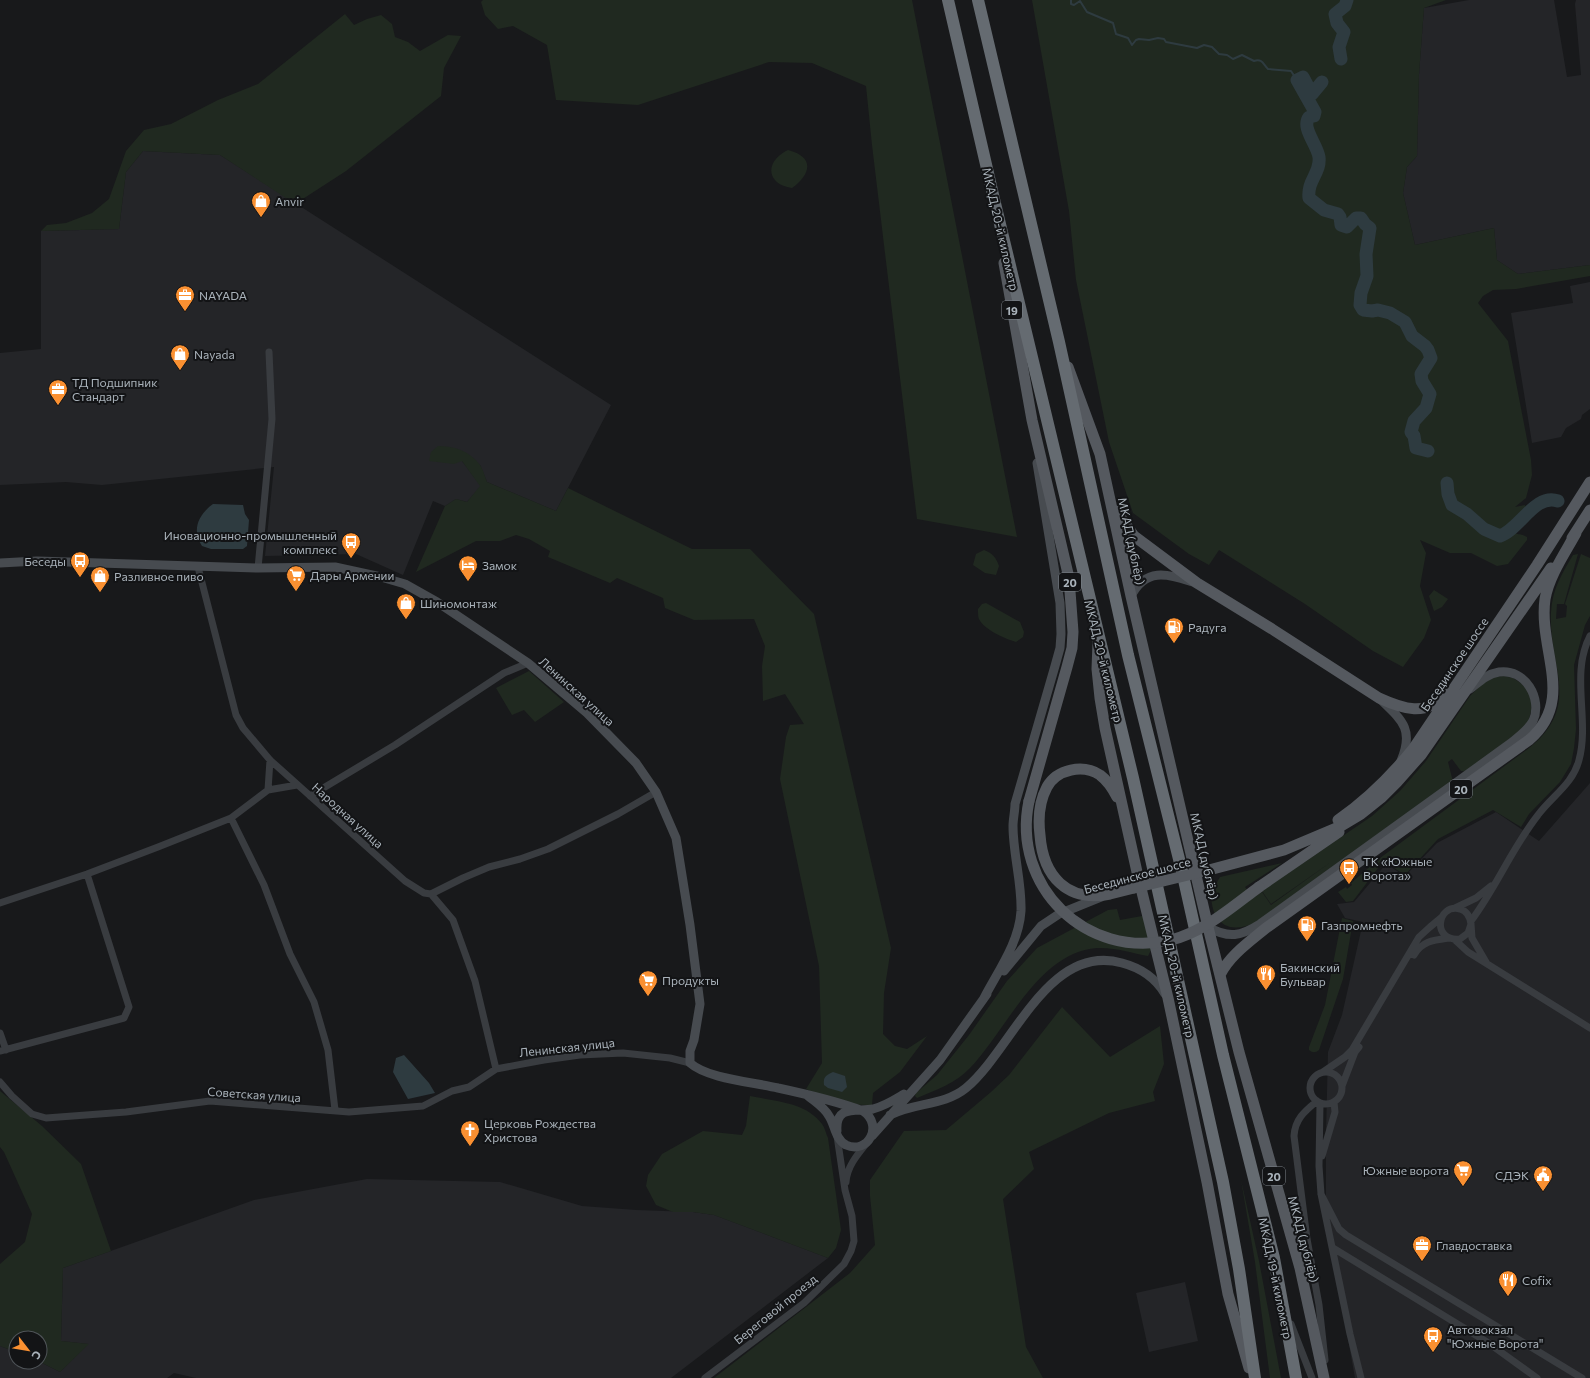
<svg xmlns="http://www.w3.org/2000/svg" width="1590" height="1378" viewBox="0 0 1590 1378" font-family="Commissioner,sans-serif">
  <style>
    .built { fill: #242528 }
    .green { fill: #202920 }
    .water { fill: #2e3b40 }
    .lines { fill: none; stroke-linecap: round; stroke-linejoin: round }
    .stream { stroke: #2e3b40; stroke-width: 2 }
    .river { stroke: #2e3b40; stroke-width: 13 }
    .street { stroke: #393c40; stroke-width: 7 }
    .secondary { stroke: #474b50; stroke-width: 9 }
    .primary { stroke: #55595f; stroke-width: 11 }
    .highway { stroke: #656b71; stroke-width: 12 }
    .primary-bridge { stroke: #55595f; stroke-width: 11 }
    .labels { text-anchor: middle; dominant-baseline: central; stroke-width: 4; stroke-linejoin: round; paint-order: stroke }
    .shield { fill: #131416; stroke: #7d838a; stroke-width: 1 }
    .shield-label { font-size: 11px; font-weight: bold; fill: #aab3bb }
    .poi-label { font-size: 12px; fill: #aab3bb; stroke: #131416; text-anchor: start }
    .street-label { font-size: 12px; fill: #aab3bb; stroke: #131416 }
  </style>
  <rect width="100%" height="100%" fill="#18191b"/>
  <path class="built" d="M1469,0H1554L1567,77L1581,75L1575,4L1576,0H1590V265L1518,274L1497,260L1494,228L1415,245L1403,193L1407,167L1417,156L1419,74L1424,8Z
    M143,151L220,155L611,405L556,511L487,482L480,465L462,461L481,486L467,502L456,499L445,506L433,501L403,575L356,554L265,556L274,467L102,485L66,482L0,485V353L41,349V231L119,229L126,172Z
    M1590,282V409L1582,415L1581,419L1566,428L1561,437L1532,443L1511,313L1573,303L1570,286Z
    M1590,783V1378H1355L1326,1216V1133L1328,1052L1342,1015L1363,922L1345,918L1337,904L1354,902L1386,864L1405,876L1437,843L1496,812L1539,841Z
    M367,1179L500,1182L582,1206L636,1210L693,1212L714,1215L828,1258L671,1378H196L174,1373L167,1378H0V1346L16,1352V1362H40L60,1372L88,1344L61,1341L63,1268L254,1200Z
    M1185,1282L1198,1341L1149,1352L1136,1293Z"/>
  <path class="green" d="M483,0H912L1017,537L917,519L872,145L866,86L812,63L769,62L638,105L556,100L547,45L513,26L498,29L485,15L481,2Z
    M1032,0H1446L1424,8L1419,74L1417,156L1407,167L1403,193L1415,245L1494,228L1497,260L1518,274L1590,265V276L1516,289L1493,290L1483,296L1478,303L1508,341L1531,460L1532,475L1526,498L1515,507L1525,505L1527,510L1511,526C1514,537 1519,532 1527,537V540L1508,564L1497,566L1471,553H1450L1420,540L1426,553L1420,586L1431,620L1424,638L1403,667L1373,651L1305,604L1219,550L1209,565L1189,554L1133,513L1109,442L1076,280L1069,211Z
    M345,14L354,25L367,19L381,15L392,24L395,37L408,42L420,51L448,35L461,36L444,68L441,96L346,171L295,204L220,155L143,151L126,172L119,229L41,231L47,225L66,223L92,213L109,199L126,151L144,130L171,124L218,100L258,84Z
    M788,150C815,157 811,174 792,188C786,187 779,185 775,180C765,168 777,155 788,150Z
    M438,446C454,446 470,451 480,465C483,469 485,477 487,482L556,511L568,488L692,549H750L814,614L891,948L884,993L883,1034L895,1046L907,1049L927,1036L900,1072L873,1093L872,1105C847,1106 828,1100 806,1089L822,1063L819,966L780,779L786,737L790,725L804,724L785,694L763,701L762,666L765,646L754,619L694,620L665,608L663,598L617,578L610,583L548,557L550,551L529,539L516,535L500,541H476L416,572L445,506L456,499L467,502L480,486L462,461L454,464L429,461L431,452Z
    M984,550C992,553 996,557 999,566L996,575L985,573L973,565L976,554Z
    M1578,554L1564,604H1557L1556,619L1566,617L1567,606L1565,604L1581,554L1590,558V616L1585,625L1574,665L1576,729L1574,748L1571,764L1560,782L1529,814L1521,827L1493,810L1438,839L1405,875L1391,866L1386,861L1378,868L1353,901L1346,902L1338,892L1346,887L1347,889L1352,885L1351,883L1380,858L1529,748C1583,705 1548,666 1551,612C1552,590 1562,573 1573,555Z
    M1434,590L1448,599L1442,607L1434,611L1429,596Z
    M986,603L1020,622L1024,632L1023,637L1016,642C1006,639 984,630 979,619C978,617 978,612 978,609L982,604Z
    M529,671L564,702L535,722L524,710L512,715L496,688Z
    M1504,676L1513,678L1522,684L1529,691L1533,702L1528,724L1468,772L1461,771L1452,759L1448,762L1453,782L1255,923C1240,929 1225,931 1216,916C1212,910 1212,901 1210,894L1220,877L1282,863L1245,887L1253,898L1262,892L1271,905L1331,862L1271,904L1262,891L1372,816L1400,791L1426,761L1470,696L1482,684L1494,677Z
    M1141,905L1151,950L1148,956C1132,953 1114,947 1097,948C1038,952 1006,1031 970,1068C956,1083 936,1090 917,1098L915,1096L916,1093L937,1075L969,1035L1007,981L1037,948L1108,910L1117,909L1120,920L1142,916Z
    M1342,918L1353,921L1343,979L1319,1050C1315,1053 1313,1053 1309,1050V1047L1325,1005Z
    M1062,1007L1110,1057L1160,1026L1164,1064L1153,1092L1155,1101L1109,1113L1029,1152L1034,1169L1003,1199L1026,1347L1043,1378H714L850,1273L875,1245L870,1196V1180L904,1131L946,1130L991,1092L1009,1075Z
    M0,1091L42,1126L81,1164L111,1251L63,1268L61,1341L89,1344L60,1372L40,1362V1338H16V1352L0,1346V1264L25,1242L32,1214L4,1152L0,1147Z
    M750,1096C774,1101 806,1102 822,1124C825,1128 826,1134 828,1138L841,1230L836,1248L828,1258L714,1215L693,1212H673L656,1205L646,1186L648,1175L662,1154L703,1131L742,1135L746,1126Z
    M1241,1180L1259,1261L1281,1378H1270L1255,1262Z"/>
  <path class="water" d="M213,504L243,505L245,514L249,520L247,546L243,549H211L202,546C191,530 199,514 213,504Z
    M404,1055L429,1083L435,1093L408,1099L393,1072L396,1058Z
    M833,1072L845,1076L847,1087L842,1092L828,1088L824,1085C823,1077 826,1075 833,1072Z"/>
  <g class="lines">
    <path class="stream" d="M1071,0V4L1074,5L1080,1L1087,12L1113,23L1116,34L1128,38L1132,45L1136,40L1139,39L1149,40L1158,38L1164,39L1166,42L1197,48L1204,45L1212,47L1219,54L1227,55L1233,59L1242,55L1254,61C1262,58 1263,64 1268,69L1291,71L1297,80"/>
    <path class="river" d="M1341,59L1339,47L1344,32L1337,23L1335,14L1345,6L1347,0
      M1322,82L1312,94L1303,77L1297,80L1315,112L1314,116L1309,117C1301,128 1317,144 1319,157C1321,173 1307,180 1309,198L1324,210L1338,214L1340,217L1341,225L1347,227L1356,218H1361L1365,224L1370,228L1366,254L1367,276L1361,293L1360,305L1363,310L1372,311L1378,310L1390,313L1405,322L1412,336L1425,346L1428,350L1431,358L1421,374L1422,381L1430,394L1426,408L1414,421L1411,432L1414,436L1416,448L1428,451
      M1447,483L1448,494L1452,505L1467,514L1484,529L1500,536C1520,529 1535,493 1558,501"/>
    <path class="street" d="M198,567L236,715L243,728L270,760L405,881L424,893L431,894L453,920L475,981L496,1069
      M258,568L272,419L269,352
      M268,790L270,760
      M310,796L395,745L504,673L528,663
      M231,818L264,885L290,954L314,1002L328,1050L335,1110
      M431,894L463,878L489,867L520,859L548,849L618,814L656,792
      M0,903L87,874L158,847L231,818L268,790L297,785
      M1455,908L1476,898L1491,886
      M1471,921C1496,888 1512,848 1538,815C1552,796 1573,784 1579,760C1590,720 1570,674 1590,636
      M1471,924L1468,933L1460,939C1431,942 1437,903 1460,909C1467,911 1470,917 1471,924L1472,938L1486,962
      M1455,940L1468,952L1590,1028
      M1414,955C1422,941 1434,940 1449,938
      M0,1033L6,1050
      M0,1051L124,1018L129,1007L87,874
      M1310 1088a16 16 0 1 1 32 0a16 16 0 1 1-32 0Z
      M1323,1072L1345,1057L1352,1050L1419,937L1430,927L1442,917
      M0,1082L12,1096L32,1114L46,1118L126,1112L210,1101L349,1112L423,1106L452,1091L469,1087L496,1069L544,1060L580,1055L623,1053L670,1058L690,1063
      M1342,1086L1355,1052L1359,1047
      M1317,1101C1305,1111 1295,1119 1294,1136L1307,1239L1319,1305L1325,1360
      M1320,1103L1319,1166L1321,1194L1350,1334L1361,1378
      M1322,1156L1335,1112L1334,1102
      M846,1182C847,1167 857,1155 866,1144
      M1321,1194L1339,1229L1346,1235L1582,1378
      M1333,1248L1487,1342L1537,1378
      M1291,1324L1312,1378
      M705,1378L804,1303L844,1264L851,1251L854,1241L852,1216L845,1190L837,1136"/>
    <path class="secondary" d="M0,563L37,561L258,568L335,567L381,577L405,584L437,602L528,663L587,713L636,763L656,792L676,838L690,925L700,1004L694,1040L690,1051V1063C708,1079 753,1082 778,1088C806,1094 836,1101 863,1111C884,1125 868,1155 846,1145C835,1139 835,1125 829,1116C824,1107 815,1102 807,1095
      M1131,596C1146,567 1167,574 1193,582
      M1381,700C1403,721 1414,730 1401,761
      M1208,927C1229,939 1241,936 1260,924L1511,743C1519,736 1528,730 1533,721C1543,699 1525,668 1499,672C1487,674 1479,682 1470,689
      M1004,971L1041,926L1059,914L1101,897
      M984,998C998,971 1019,943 1021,911C1022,883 1013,854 1013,826C1013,819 1015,811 1015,804L1055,666L1060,648L1061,634L1060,603L1037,463
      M890,1115C915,1102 944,1106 966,1088C1012,1050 1048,942 1122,963C1141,968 1155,977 1165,994
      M837,1131C835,1104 857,1112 873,1109C885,1106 894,1100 904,1094
      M872,1136L940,1060L987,994"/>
    <path class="primary" d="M1004,263L1032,420L1069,578L1073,632L1072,648L1067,667L1029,801
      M1068,367L1100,454L1131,596L1208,927L1239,1052L1300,1268L1324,1378
      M1116,511L1134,536L1197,583L1272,629L1379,698C1403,709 1426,717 1446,694
      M1572,538L1590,510
      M1098,642L1097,669L1100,698L1105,728L1137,872L1168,998L1207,1182L1228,1294L1249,1368
      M1117,797C1113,789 1108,781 1100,775C1083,764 1057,769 1047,787C1039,802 1038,819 1040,835C1043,876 1067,903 1110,894C1118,892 1126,890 1134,888
      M1338,820C1367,800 1391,776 1413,749L1537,565L1590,482
      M1209,870L1284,850L1341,826L1361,814L1381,798L1397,782L1421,755L1551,568
      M1259,887L1339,832
      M1220,975C1229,956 1249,942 1266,928L1529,740C1576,700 1538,650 1545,599C1549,576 1565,553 1576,533"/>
    <path class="highway" d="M948,0L994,199L1133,778L1223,1182L1239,1269L1255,1378
      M978,0L1059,342L1128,655L1182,871L1223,1055L1274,1258L1296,1378"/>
    <path class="primary-bridge" d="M1029,801C1011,886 1086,960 1171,940C1204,932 1232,907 1259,887
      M1134,888L1209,870"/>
  </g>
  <defs>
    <g id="shop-pin" transform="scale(1)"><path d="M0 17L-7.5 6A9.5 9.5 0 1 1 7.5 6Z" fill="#fa9031" stroke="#131416"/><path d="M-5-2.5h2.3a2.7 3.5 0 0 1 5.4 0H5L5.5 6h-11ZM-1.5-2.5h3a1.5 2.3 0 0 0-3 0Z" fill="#fff"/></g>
    <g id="office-pin" transform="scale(1)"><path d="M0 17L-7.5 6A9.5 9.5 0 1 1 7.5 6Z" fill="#fa9031" stroke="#131416"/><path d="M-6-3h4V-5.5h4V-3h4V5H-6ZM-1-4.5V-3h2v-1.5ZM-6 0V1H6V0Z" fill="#fff"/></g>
    <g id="bus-pin" transform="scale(1)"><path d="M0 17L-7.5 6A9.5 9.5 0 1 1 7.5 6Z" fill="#fa9031" stroke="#131416"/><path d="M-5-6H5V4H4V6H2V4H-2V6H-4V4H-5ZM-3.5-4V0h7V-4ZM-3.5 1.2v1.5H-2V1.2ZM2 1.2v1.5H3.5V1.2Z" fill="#fff"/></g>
    <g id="hotel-pin" transform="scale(1)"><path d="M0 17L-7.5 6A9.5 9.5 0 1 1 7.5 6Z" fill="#fa9031" stroke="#131416"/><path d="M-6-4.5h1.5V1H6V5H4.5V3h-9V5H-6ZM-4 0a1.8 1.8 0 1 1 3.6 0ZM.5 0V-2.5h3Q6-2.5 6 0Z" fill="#fff"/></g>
    <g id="supermarket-pin" transform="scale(1)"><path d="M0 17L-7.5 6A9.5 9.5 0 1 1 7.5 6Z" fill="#fa9031" stroke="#131416"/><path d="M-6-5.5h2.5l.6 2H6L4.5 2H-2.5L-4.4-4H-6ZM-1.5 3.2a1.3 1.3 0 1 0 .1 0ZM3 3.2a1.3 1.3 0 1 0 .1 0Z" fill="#fff"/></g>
    <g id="fuel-pin" transform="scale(1)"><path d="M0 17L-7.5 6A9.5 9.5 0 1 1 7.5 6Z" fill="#fa9031" stroke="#131416"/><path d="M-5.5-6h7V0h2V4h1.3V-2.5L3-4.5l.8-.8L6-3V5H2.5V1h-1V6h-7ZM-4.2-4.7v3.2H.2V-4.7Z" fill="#fff"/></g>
    <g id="restaurant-pin" transform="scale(1)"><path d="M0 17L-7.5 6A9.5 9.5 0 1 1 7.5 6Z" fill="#fa9031" stroke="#131416"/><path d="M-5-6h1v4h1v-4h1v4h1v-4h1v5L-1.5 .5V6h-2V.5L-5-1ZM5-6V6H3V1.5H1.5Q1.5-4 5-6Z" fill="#fff"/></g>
    <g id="church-pin" transform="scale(1)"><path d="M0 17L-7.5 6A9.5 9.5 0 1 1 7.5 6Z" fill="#fa9031" stroke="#131416"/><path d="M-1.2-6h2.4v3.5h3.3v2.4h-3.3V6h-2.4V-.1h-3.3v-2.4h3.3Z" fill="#fff"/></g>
    <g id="civic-pin" transform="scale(1)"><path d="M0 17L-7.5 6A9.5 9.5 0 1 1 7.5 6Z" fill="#fa9031" stroke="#131416"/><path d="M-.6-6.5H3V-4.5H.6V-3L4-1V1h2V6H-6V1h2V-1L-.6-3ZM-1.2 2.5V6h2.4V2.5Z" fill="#fff"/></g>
  </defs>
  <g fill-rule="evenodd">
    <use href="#shop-pin" x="261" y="201"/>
    <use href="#office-pin" x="185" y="295"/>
    <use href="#shop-pin" x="180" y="354"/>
    <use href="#office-pin" x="58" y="389"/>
    <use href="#bus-pin" x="351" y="542"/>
    <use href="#bus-pin" x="80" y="561"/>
    <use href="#hotel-pin" x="468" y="565"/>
    <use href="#supermarket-pin" x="296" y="575"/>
    <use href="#shop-pin" x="100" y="576"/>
    <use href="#shop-pin" x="406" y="603"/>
    <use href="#fuel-pin" x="1174" y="627"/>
    <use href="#bus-pin" x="1349" y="868"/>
    <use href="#fuel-pin" x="1307" y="925"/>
    <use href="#restaurant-pin" x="1266" y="974"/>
    <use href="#supermarket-pin" x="648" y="980"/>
    <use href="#church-pin" x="470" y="1130"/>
    <use href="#supermarket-pin" x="1463" y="1170"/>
    <use href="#civic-pin" x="1543" y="1175"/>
    <use href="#office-pin" x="1422" y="1245"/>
    <use href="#restaurant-pin" x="1508" y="1280"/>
    <use href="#bus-pin" x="1433" y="1336"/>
  </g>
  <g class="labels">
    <g class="shield">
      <rect x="1002" y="301" width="20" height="18" rx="3"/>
      <rect x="1059" y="573" width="22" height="18" rx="3"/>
      <rect x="1450" y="780" width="22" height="18" rx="3"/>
      <rect x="1263" y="1167" width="22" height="18" rx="3"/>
    </g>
    <g class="shield-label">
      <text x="1012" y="310">19</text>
      <text x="1070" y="582">20</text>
      <text x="1461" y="789">20</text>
      <text x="1274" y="1176">20</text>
    </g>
    <g class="poi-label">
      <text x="275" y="201">Anvir</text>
      <text x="199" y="295">NAYADA</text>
      <text x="194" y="354">Nayada</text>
      <text x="72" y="382">ТД Подшипник<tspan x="72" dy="14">Стандарт</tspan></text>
      <text x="337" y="535" text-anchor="end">Иновационно-промышленный<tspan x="337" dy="14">комплекс</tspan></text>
      <text x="66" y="561" text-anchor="end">Беседы</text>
      <text x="482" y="565">Замок</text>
      <text x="310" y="575">Дары Армении</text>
      <text x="114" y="576">Разливное пиво</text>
      <text x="420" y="603">Шиномонтаж</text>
      <text x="1188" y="627">Радуга</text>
      <text x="1363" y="861">ТК «Южные<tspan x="1363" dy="14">Ворота»</tspan></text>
      <text x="1321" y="925">Газпромнефть</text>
      <text x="1280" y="967">Бакинский<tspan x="1280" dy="14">Бульвар</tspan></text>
      <text x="662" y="980">Продукты</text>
      <text x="484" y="1123">Церковь Рождества<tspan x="484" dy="14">Христова</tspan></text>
      <text x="1449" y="1170" text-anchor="end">Южные ворота</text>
      <text x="1529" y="1175" text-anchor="end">СДЭК</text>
      <text x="1436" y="1245">Главдоставка</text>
      <text x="1522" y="1280">Cofix</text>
      <text x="1447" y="1329">Автовокзал<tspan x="1447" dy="14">"Южные Ворота"</tspan></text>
    </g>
    <g class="street-label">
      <text transform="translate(1001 229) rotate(77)">МКАД, 20-й километр</text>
      <text transform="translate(1132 541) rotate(78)">МКАД (дублёр)</text>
      <text transform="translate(1104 661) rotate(76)">МКАД, 20-й километр</text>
      <text transform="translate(1454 664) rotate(-56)">Бесединское шоссе</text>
      <text transform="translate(577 691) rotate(42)">Ленинская улица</text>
      <text transform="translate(348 815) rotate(42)">Народная улица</text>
      <text transform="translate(1205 856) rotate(77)">МКАД (дублёр)</text>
      <text transform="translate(1137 875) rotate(-15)">Бесединское шоссе</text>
      <text transform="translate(1177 976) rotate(77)">МКАД, 20-й километр</text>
      <text transform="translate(567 1047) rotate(-6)">Ленинская улица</text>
      <text transform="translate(254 1094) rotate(4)">Советская улица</text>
      <text transform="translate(1304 1239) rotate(75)">МКАД (дублёр)</text>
      <text transform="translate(1276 1278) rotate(78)">МКАД, 19-й километр</text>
      <text transform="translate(775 1309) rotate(-39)">Береговой проезд</text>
    </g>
  </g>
  <g transform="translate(28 1350) rotate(121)"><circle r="19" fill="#131416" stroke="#4f5458"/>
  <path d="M0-3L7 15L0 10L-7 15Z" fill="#fa9031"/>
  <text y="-6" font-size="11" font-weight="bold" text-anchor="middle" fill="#aab3bb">С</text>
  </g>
</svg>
